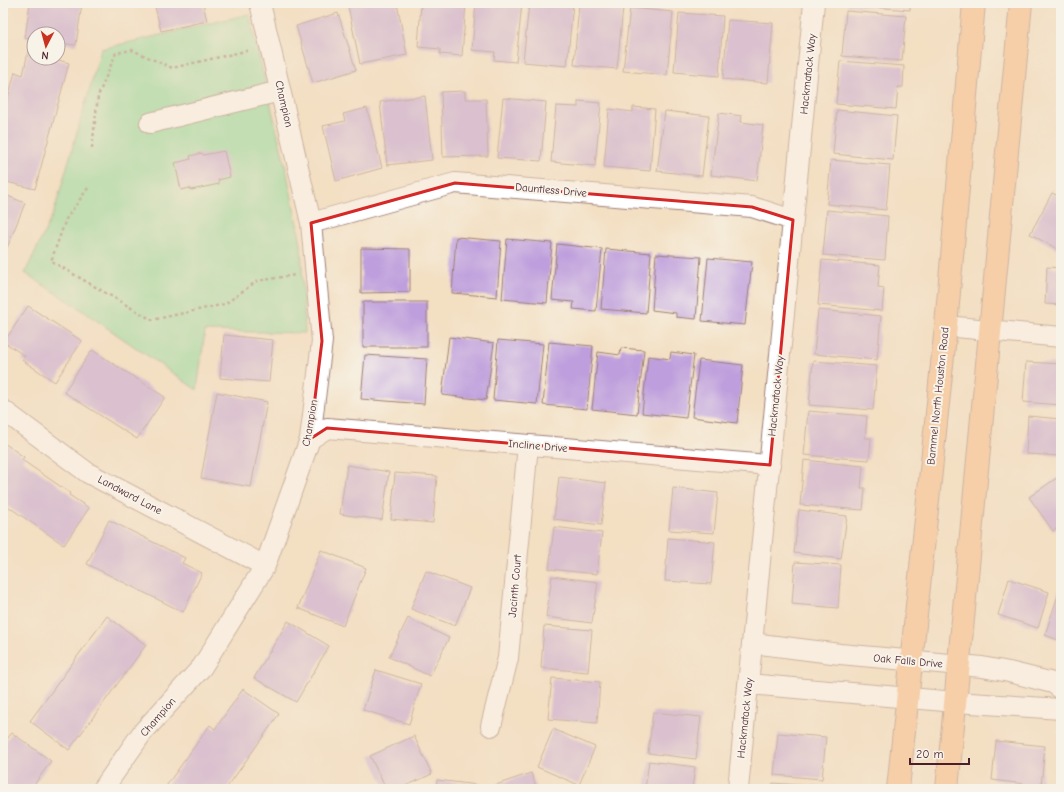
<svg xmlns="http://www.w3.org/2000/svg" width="1064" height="792" viewBox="0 0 1064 792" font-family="'Comic Neue',sans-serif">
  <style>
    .green { fill: #89dd9f; stroke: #6a7e65 }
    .building { fill: #be9edd }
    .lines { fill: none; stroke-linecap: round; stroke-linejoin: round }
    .minor-casing { stroke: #9e7f76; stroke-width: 22 }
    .major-casing { stroke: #9e7f76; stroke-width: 24 }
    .path { stroke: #9e7f76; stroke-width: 2.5; stroke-dasharray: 3 3; stroke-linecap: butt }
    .minor { stroke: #fff; stroke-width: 20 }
    .major { stroke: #fabc8b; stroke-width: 22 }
    .marked { fill: none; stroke: #d62828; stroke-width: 3; stroke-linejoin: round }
    .labels { text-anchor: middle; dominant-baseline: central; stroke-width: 4; stroke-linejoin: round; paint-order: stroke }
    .street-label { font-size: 11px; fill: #4a1f2b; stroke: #f7f3e8 }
  </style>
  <rect width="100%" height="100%" fill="#f7f3e8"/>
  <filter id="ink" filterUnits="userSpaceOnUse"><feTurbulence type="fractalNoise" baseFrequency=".025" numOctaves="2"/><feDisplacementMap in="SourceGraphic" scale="8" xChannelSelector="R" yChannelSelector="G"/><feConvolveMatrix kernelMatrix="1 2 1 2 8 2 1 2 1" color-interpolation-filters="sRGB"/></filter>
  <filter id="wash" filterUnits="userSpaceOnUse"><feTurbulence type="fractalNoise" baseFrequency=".012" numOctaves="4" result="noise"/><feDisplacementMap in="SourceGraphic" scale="16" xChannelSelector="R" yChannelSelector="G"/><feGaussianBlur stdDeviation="0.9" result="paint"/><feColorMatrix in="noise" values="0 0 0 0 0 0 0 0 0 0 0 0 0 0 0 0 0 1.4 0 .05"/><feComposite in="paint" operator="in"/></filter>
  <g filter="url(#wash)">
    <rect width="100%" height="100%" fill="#f3dfc2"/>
    <path class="green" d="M249,14L287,173L301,244L305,333L205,331L197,390L80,309L25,273L54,212L101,49Z"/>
    <g id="blocks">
      <path class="building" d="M30,3H82L76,45L58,43V34H34V40L25,38Z
        M154,3H203L207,21L161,31Z
        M365,3H397L407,55L360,64L348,6Z
        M421,3H466L462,56L440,54V49L418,47Z
        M476,3H522L516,62L494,60L495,52L472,50Z
        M529,3H573L567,66L523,62Z
        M847,3H910V10L847,5Z
        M579,4L623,8L617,69L574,65Z
        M630,8L673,12L667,75L623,71Z
        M846,11L906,16L902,61L842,56Z
        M338,13L356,70L313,83L296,26Z
        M679,13L723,16L719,76L674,72Z
        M728,20L773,23L768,83L723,79Z
        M28,52L34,53V58H51L69,63L35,189L3,181V116L15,72L23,75Z
        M840,61L904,66L903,87H898L896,109L836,104Z
        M465,91V99H486L488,156L443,157L441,92Z
        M425,96L432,160L387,165L380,102Z
        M503,98L546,102L541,161L497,158Z
        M578,101L601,103L595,166L551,162L556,106L578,107Z
        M633,107L655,109L650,171L604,167L609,109L633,112Z
        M367,108L382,168L336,181L323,126L345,121L343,114Z
        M837,110L897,116L893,160L833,154Z
        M665,111L709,116L702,176L657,171Z
        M719,113L742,116L741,122L763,125L757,181L711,175Z
        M224,151L230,177L218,180L219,184L191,190L190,188L181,190L175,163L191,159L190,156L202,153L203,155Z
        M831,160L890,165L886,210L827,204Z
        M1052,193L1061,197V251L1030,234Z
        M3,194L25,203L3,258Z
        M827,210L888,216L885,260L823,255Z
        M456,237L501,241L497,297L452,293Z
        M507,239L552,243L547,303L502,299Z
        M557,244L602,249L596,311L573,309L574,302L552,300Z
        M361,248L410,249V292L361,293Z
        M606,249L651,253L646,313L601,309Z
        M656,254L701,257L696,319L676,317V313L652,310Z
        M708,258L752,262L745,325L702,321Z
        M822,260L880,265L878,287L884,288L882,311L818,305Z
        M1047,267L1061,268V305L1045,304Z
        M363,302H427V347H363Z
        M28,306L82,341L55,382L22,360L25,356L4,342Z
        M818,310L881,316L877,360L814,354Z
        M224,335L273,340L269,382L220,378Z
        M449,337L494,343L486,400L442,395Z
        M498,340L543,344L537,404L493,400Z
        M549,342L593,346L587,409L543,405Z
        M621,348L644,350L637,414L592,409L598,352L620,355Z
        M92,350L165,397L137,439L64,392Z
        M671,352L694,355L686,418L642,413L648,356L670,359Z
        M365,355L427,359L424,404L361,399Z
        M699,360L743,365L737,423L692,417Z
        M813,361L877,366L873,410L809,405Z
        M1026,362L1061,364V405L1023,402Z
        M217,392L267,402L251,487L201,478Z
        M808,411L867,416L865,438H871L869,460L804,455Z
        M1028,416L1061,419V456L1026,454Z
        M4,443L24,457L22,460L70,493L69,495L89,508L64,545L3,503Z
        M804,460L863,466L861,488H865L863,510L800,505Z
        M347,465L389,472L382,520L340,514Z
        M395,473L437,476L433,523L391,519Z
        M1061,475V526L1053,531L1029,497Z
        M559,477L606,483L601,525L554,519Z
        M673,488L718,493L714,533L669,530Z
        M799,510L847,516L841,559L794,553Z
        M109,520L185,558L182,563L202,573L183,612L87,564Z
        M554,527L602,533L597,574L549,569Z
        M668,538L715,542L711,584L665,581Z
        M321,550L366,568L343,626L298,608Z
        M795,562L841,565L838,608L792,604Z
        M426,571L470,588L455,626L411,609Z
        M552,576L598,582L592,623L546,617Z
        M1009,579L1049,592L1038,628L998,615Z
        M1061,586V641L1045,635Z
        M107,616L146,645L69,750L30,721Z
        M408,618L449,638L430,676L389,657Z
        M288,621L329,646L296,702L254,678Z
        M544,626L592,630L588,672L541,668Z
        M376,670L421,684L409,724L363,710Z
        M552,678L600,682L597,723L548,719Z
        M243,689L279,714L226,789H164L210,725L215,729Z
        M653,712L701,717L696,759L648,753Z
        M553,729L595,747L579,785L537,767Z
        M12,733L51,761L31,789H3V744Z
        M778,733L826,737L822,779L774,775Z
        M414,736L432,774L399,789H386L370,756Z
        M996,741L1045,746L1041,786L992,780Z
        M649,761L695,767L692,789H645Z
        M531,773L537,789H491L490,787Z
        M437,780L478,785V789H436Z
        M773,783L821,787L820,789H772Z"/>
    </g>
  </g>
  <g filter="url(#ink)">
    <use href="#blocks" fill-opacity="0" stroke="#9e7f76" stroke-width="1"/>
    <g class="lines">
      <g class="minor-casing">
        <path id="minor" d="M150,123L280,91
          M311,223L455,183L752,207L793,220
          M946,326L1061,337
          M3,410L88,473L265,566
          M310,439L327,428L770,465
          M752,643L840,654L982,667L1009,672L1053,683L1061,689
          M748,684L956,702L1061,709
          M491,726L508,658L528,445
          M103,789L142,733L202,667L265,566L310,439L322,341L311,223L260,3
          M738,789L814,3"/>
      </g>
      <g class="major-casing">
        <path id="major" d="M898,789L946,326L974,3
          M947,789L1021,3"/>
      </g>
      <path class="path" d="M92,148L98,96L116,53L132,50L172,68L250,50
        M88,188L66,219L51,261L152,320L225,304L257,281L295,275"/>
      <use href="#minor" class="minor"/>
      <use href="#major" class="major"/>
    </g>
  </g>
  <path d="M0 0H1064V792H0ZM455,183L752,207L793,220L770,465L327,428L310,439L322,341L311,223Z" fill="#f3dfc2" fill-opacity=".55" fill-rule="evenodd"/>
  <path class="marked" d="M455,183L752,207L793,220L770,465L327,428L310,439L322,341L311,223Z"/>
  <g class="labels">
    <g class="street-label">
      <text transform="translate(808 74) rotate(-84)">Hackmatack Way</text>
      <text transform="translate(284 104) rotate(77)">Champion</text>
      <text transform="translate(551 190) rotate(5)">Dauntless Drive</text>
      <text transform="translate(776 396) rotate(-84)">Hackmatack Way</text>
      <text transform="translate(938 396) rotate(-84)">Bammel North Houston Road</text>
      <text transform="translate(310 423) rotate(-80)">Champion</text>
      <text transform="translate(538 446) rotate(5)">Incline Drive</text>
      <text transform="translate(130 495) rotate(28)">Landward Lane</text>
      <text transform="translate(515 586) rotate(-85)">Jacinth Court</text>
      <text transform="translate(908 661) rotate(5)">Oak Falls Drive</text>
      <text transform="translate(158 717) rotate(-49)">Champion</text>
      <text transform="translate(745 718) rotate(-84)">Hackmatack Way</text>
    </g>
  </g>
  <rect width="1064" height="792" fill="none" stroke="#f7f3e8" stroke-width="16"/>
  <g transform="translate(46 46) rotate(186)"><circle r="19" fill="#f7f3e8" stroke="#b29e9c"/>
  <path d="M0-3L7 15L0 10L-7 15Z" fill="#c8321e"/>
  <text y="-6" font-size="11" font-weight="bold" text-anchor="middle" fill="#4a1f2b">N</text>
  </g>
  <path d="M910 758v6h59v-6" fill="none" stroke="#4a1f2b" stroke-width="2"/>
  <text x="916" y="758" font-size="12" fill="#4a1f2b" stroke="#f7f3e8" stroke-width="3" paint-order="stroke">20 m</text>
</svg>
